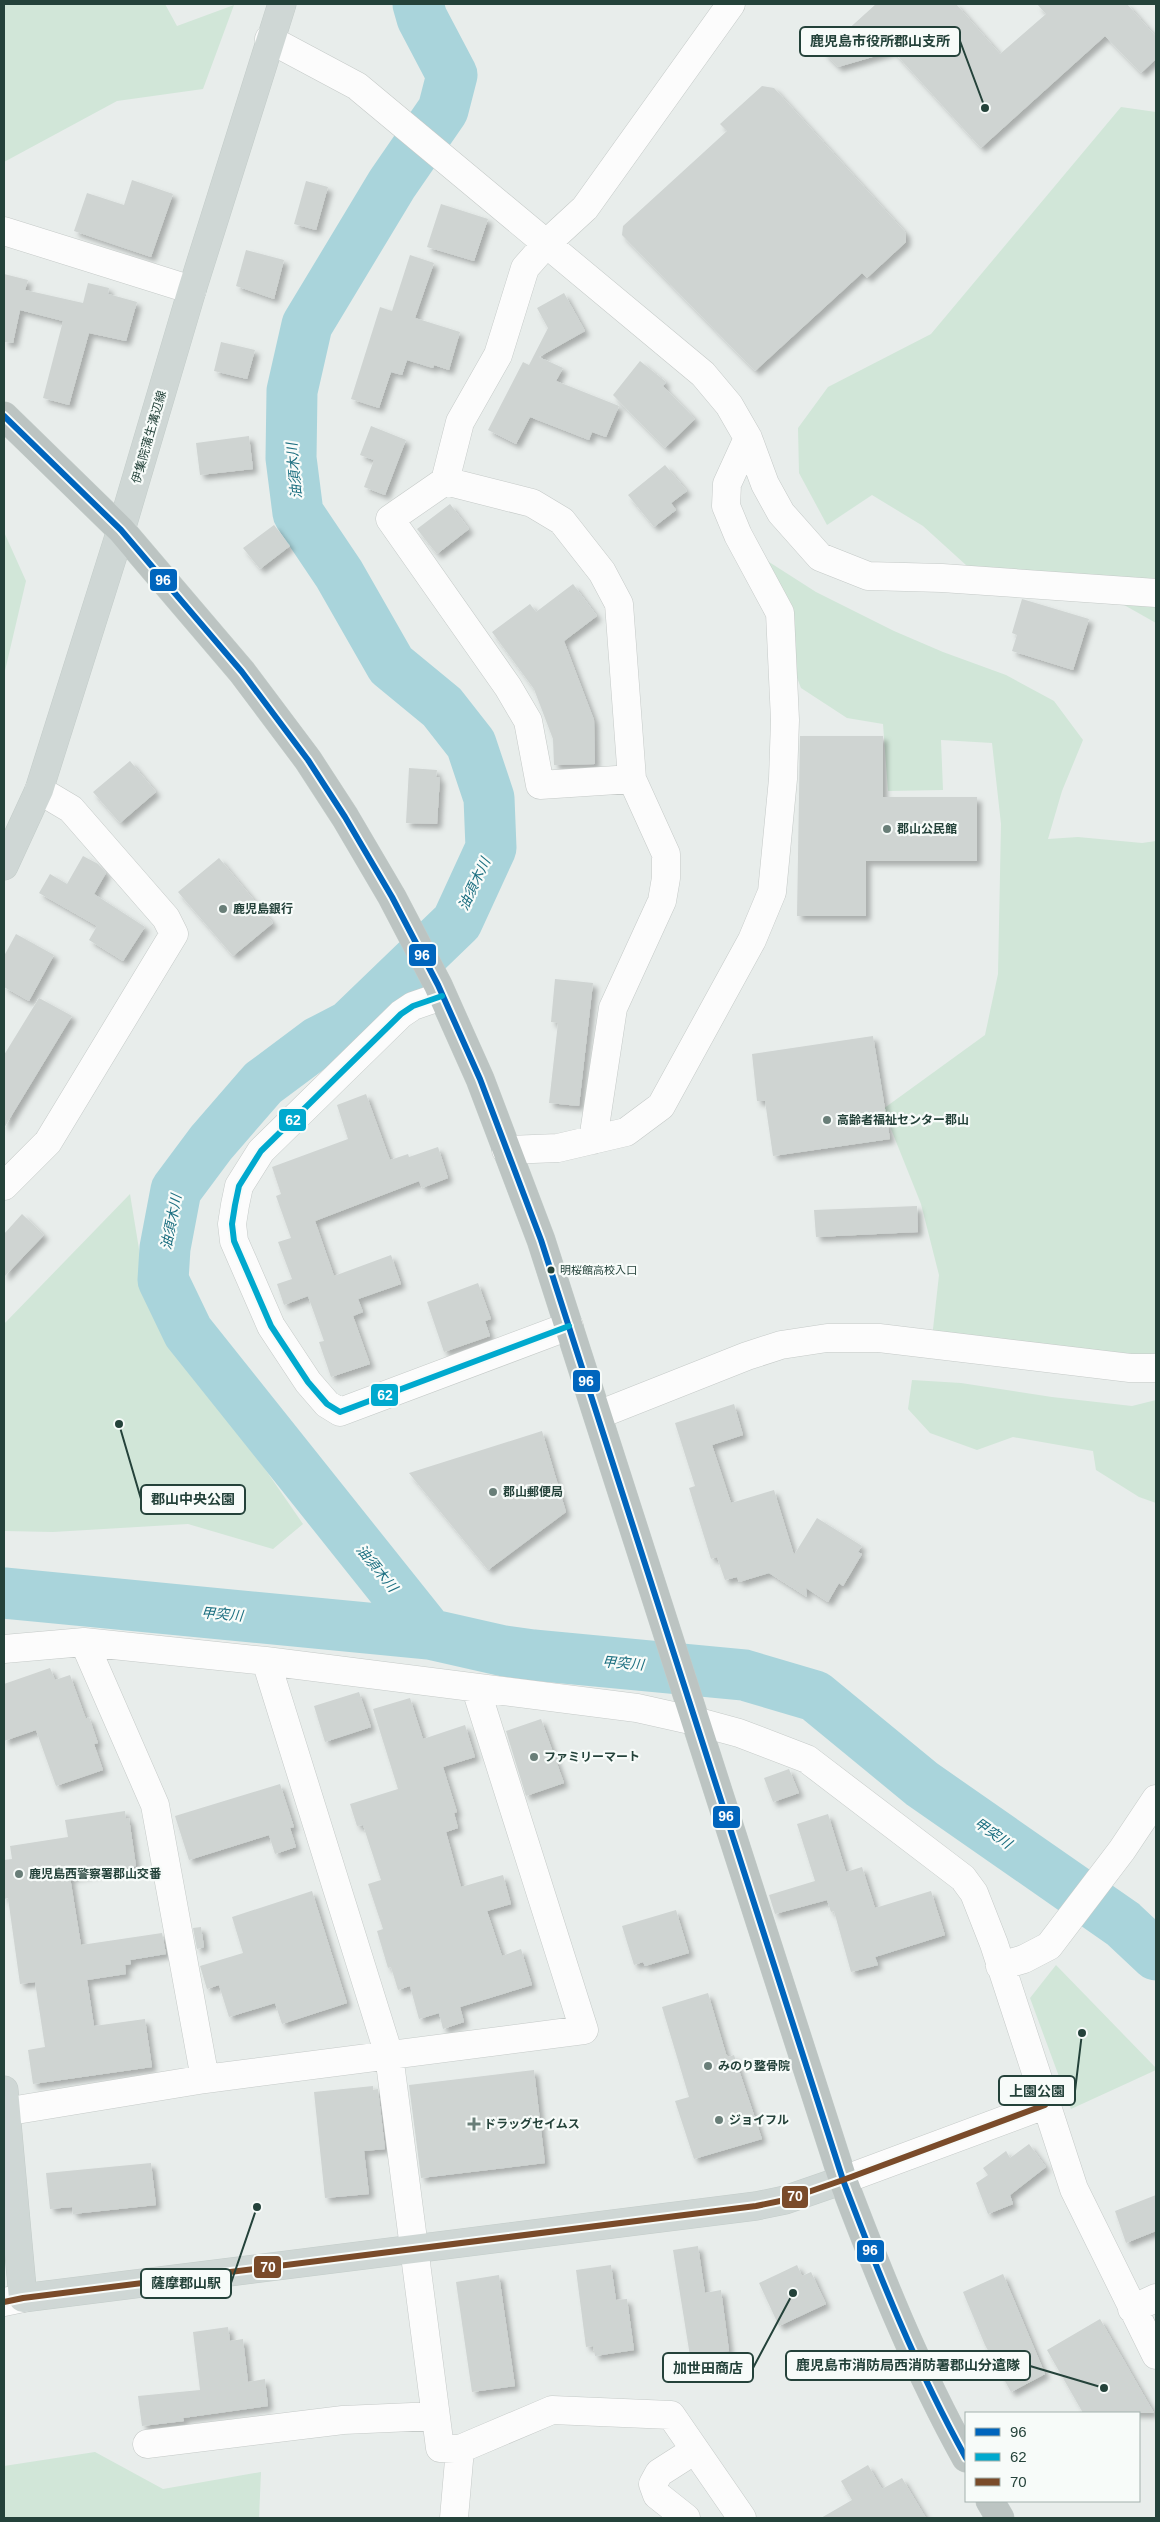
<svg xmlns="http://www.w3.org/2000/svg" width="1160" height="2522" viewBox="0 0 1160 2522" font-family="Helvetica,'Noto Sans JP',sans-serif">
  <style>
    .green { fill: #d1e6d8 }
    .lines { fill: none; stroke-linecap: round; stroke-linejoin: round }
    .river { stroke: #a9d4db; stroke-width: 51 }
    .building { fill: #cfd4d2; filter: url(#shadow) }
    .minor-casing { stroke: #c5cac8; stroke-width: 29 }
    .major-casing { stroke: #c3ccc9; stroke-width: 29 }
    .highway-casing { stroke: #c3ccc9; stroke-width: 29 }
    .minor { stroke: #fcfcfc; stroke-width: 28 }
    .major { stroke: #cfd7d5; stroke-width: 28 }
    .highway { stroke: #bcc4c2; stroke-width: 28 }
    .bus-1-casing { stroke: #f7fbf9; stroke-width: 10 }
    .bus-2-casing { stroke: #f7fbf9; stroke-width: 10 }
    .bus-3-casing { stroke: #f7fbf9; stroke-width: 10 }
    .bus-1 { stroke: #0065bd; stroke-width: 6 }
    .bus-2 { stroke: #00a9ce; stroke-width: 6 }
    .bus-3 { stroke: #7a4b2a; stroke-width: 6 }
    .poi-dot { fill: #697e78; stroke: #f7fbf9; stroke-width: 2 }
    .bus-dot { fill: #24423a; stroke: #f7fbf9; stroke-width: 2 }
    .labels { text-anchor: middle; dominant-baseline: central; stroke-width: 4.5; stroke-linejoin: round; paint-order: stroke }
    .bus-label { font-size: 11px; fill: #24423a; stroke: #f7fbf9; text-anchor: start }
    .street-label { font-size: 12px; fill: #24423a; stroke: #f7fbf9 }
    .poi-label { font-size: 12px; font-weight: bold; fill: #24423a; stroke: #f7fbf9; text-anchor: start }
    .water-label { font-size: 14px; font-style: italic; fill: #1c6f80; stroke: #f7fbf9 }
    .leader { fill: none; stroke: #24423a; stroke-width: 2 }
    .callout-dot { fill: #24423a; stroke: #f7fbf9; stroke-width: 2 }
    .callout { fill: #f7fbf9; stroke: #24423a; stroke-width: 2 }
    .callout-label { font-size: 14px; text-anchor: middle; font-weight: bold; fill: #24423a }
    .line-badge { stroke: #f7fbf9; stroke-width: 2 }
    .badge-label { font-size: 14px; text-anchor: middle; font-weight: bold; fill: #fff }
  </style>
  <defs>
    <filter id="shadow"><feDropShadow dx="4.5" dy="4.5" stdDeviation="2.5" flood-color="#0004"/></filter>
  </defs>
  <rect width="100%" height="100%" fill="#e8edeb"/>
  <path class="green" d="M4,4H165L177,26L234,5L203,89L117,101L4,162Z
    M1121,107L1156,112V623L1087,584L977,575L923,526L872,495L827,525L799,473L798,428L828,387L931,334Z
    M4,532L26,581L4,675Z
    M758,555L816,592L894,631L943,652L1006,675L1054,701L1083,740L1062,791L1048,839L1078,837L1142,843L1156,841V1353L1147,1355L932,1338L939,1275L921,1204L883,1109L985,1035L998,974L1001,824L992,743L941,740L943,790L888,791L883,724L847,718L801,688L781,636Z
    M130,1194L147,1298L303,1524L273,1549L188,1524L53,1532L4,1531V1324Z
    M912,1380L961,1383L1052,1397L1132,1406L1156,1400V1503L1139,1497L1096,1470L1093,1451L1013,1437L977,1450L930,1433L908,1409Z
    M1056,1965L1156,2068V2070L1071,2109L1030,1998Z
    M95,2452L163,2489L261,2472L259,2518H4V2466Z"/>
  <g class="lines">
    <path class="river" d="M418,4L422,18L452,75L443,110L392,184L307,325L292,391L291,458L298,513L339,574L391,665L442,707L471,744L489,798L491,848L457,922L349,1026L318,1042L263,1083L211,1143L176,1190L165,1248L163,1280L188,1332L429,1634
      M4,1593L429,1634L504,1651L533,1655L744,1675L815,1696L922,1784L1123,1924L1156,1955"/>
  </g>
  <path class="building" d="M876,4H956L1000,54L1046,14L1037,4H1127L1156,37V59L1141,73L1105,36L981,148L893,51L838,67L823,52Z
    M762,86L774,88L906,233V242L867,278L862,273L755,371L622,235L623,226L727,131L720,124Z
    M132,180L173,194L151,257L74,231L87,193L124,205Z
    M306,181L328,187L316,230L294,224Z
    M441,204L488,219L474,261L427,247Z
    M246,250L284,260L274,299L236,286Z
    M410,255L434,263L415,318L460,332L449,370L434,365L433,368L407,360L402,375L391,372L379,408L351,399L380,307L392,311Z
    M4,274L28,280L25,290L83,303L88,283L109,288L108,294L137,302L126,341L89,333L69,405L43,398L63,321L20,310L13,343L4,342Z
    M564,293L585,331L539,357L563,368L556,381L619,406L606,437L592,432L589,440L530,417L516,444L488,430L523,362L529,365L548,328L537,308Z
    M221,342L255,350L247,379L214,371Z
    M640,361L666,382L663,386L695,419L665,448L613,395Z
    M371,426L406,440L385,495L364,487L374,460L360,455Z
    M249,436L253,469L200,475L196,443Z
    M665,465L687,491L671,503L676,510L654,527L628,495Z
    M450,504L469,529L437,554L417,529Z
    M274,525L290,546L260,569L243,548Z
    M573,584L597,616L564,641L594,720L595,764L554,765L553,739L534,689L492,632L530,604L536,612Z
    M1022,599L1089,619L1073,670L1012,651L1017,635L1012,633Z
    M800,736H883V797H977V861H866V916H797Z
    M130,761L156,792L120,823L93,792Z
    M409,768L437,770L436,777H440L437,824L406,823Z
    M83,856L98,864L106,873L94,894L145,927L123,961L89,940L97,926L39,893L50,874L67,884Z
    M219,858L273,923L233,956L178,892Z
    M16,934L54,955L29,1001L4,987V956Z
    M555,979L593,983L579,1106L549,1103L558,1023L551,1022Z
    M39,998L72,1016L4,1128V1055Z
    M873,1036L890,1139L773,1156L765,1101H757L752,1054Z
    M366,1094L390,1160L408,1154L409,1157L438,1147L448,1178L422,1188L419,1181L315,1221L334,1276L391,1255L401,1284L358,1299L363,1312L353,1316L370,1364L331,1377L319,1342L324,1341L308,1296L284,1305L277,1284L292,1279L278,1242L291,1238L276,1196L281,1194L272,1167L348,1139L337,1105Z
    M917,1206L918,1232L816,1237L814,1210Z
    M22,1214L44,1235L4,1277V1234Z
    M478,1283L491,1319L485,1321L490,1336L444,1352L427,1302Z
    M734,1404L743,1435L712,1445L731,1503L774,1490L794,1555L817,1518L862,1546L858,1552L862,1554L843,1586L839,1583L828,1602L806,1588L807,1597L769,1573L739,1582L737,1577L725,1580L717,1557L711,1559L689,1488L695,1486L675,1423Z
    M542,1431L566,1512L488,1570L409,1473Z
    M50,1668L55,1680L70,1675L86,1719L89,1717L98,1743L94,1744L103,1770L56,1786L36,1730L4,1741V1684Z
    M359,1692L371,1727L325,1742L314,1706Z
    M410,1698L423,1739L465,1725L475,1757L443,1767L457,1812L454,1813L458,1828L446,1832L461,1887L503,1875L511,1904L487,1911L502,1956L521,1949L532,1985L460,2007L464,2022L443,2029L439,2013L419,2019L410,1986L398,1990L391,1967L388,1968L377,1931L383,1929L368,1884L381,1880L363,1825L357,1826L350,1804L398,1789L373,1709Z
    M541,1719L564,1783L526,1796L506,1731Z
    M789,1769L799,1793L773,1802L764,1778Z
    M280,1784L294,1827L290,1828L296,1847L275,1854L269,1835L189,1860L175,1816Z
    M125,1811L126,1819L129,1818L136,1866L70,1877L81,1945L162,1933L166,1954L130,1960L131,1964L125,1965L126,1974L87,1980L94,2026L145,2019L152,2067L33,2084L28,2050L45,2047L35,1982L20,1984L8,1898L4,1899V1860L12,1859L10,1846L68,1837L65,1820Z
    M828,1814L846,1872L862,1867L875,1908L931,1891L945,1935L875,1957L878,1965L851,1972L834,1911L831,1912L827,1900L775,1914L769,1895L815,1881L797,1824Z
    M312,1891L347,2003L282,2024L275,2003L229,2017L219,1985L207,1989L200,1966L243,1953L232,1917Z
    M676,1910L689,1953L645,1966L643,1962L634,1965L622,1926Z
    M201,1927L204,1947L197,1949L193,1928Z
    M708,1993L726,2054L728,2057L734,2055L762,2139L694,2159L675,2101L689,2097L662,2007Z
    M534,2070L545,2163L421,2178L409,2085Z
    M373,2086V2090L378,2089L385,2149L364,2151L369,2194L325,2198L314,2092Z
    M1029,2144L1046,2167L1010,2195L1013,2204L988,2214L976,2183L988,2175L983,2168L1006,2151L1010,2158Z
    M151,2163L156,2205L73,2214L72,2207L50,2209L46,2173Z
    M1156,2195V2231L1126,2243L1115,2211Z
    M698,2246L705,2293L721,2290L729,2351L690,2356L673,2250Z
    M611,2265L616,2300L627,2299L634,2350L595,2356L593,2346L586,2347L576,2270Z
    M797,2265L802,2276L811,2272L826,2304L779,2326L759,2283Z
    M1003,2274L1045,2374L1011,2392L985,2345L963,2292Z
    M499,2275L515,2386L472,2392L456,2282Z
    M1100,2319L1154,2413H1083L1047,2350Z
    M228,2327L230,2341L243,2339L248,2382L265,2379L268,2406L183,2418L184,2421L142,2426L138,2396L200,2390L193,2332Z
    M868,2465L882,2489L902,2478L926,2518H821L852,2500L841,2481Z"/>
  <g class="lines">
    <g class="minor-casing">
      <path id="minor" d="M269,39L357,86L703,374L729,405L748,438L765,484L781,513L820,557L868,576L942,578L1156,593
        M4,231L192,290
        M445,481L390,519L508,687L528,721L540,785L632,779
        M442,996L413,1006L401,1014L261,1151L239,1186L235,1205L232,1224L234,1241L271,1326L308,1382L327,1404L340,1412L569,1326
        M593,1140L613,1008L662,901L666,878V854L632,779L619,604L602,572L562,521L532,503L445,481L460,422L498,355L525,268L547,243L585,208L731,4
        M506,1150L558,1148L626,1132L661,1106L752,940L772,892L783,779L785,720L780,613L738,535L726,506L727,484L748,438
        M4,1186L48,1142L174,934L166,918L71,809L39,790
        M598,1415L747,1356L781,1345L827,1338H879L1130,1368H1156
        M4,1649L84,1642
        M266,1661L389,2055L440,2448L460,2449L552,2410L671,2415L742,2518
        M1000,1966L1024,1959L1049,1946L1122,1850L1156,1799
        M205,2079L155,1805L84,1642L266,1661L637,1708L695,1721L739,1733L807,1759L963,1878L974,1893L994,1944L1074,2189L1156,2355
        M4,2112L205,2079L584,2030L476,1689
        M843,2180L1045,2105
        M4,2302L23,2298
        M1132,2309L1156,2298
        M147,2444L343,2420L435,2416
        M454,2518L460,2449
        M686,2518L657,2495L653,2484L659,2473L695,2450"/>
    </g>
    <g class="major-casing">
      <path id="major" d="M4,866L39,790L121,530L192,290L282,4
        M4,2090L23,2298L756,2206L785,2200L843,2180"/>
    </g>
    <g class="highway-casing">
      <path id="highway" d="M4,416L121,530L242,672L308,760L345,817L392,897L438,985L480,1079L541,1240L843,2180C879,2275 917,2370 966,2458
        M990,2501L1000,2518"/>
    </g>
    <use href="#minor" class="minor"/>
    <use href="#major" class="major"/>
    <use href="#highway" class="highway"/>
    <g class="bus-1-casing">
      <path id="bus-1" d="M4,416L121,530L242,672L308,760L345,817L392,897L438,985L480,1079L541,1240L843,2180C879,2275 917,2370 966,2458"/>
    </g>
    <g class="bus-2-casing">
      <path id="bus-2" d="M442,996L413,1006L401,1014L261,1151L239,1186L235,1205L232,1224L234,1241L271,1326L308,1382L327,1404L340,1412L569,1326"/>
    </g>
    <g class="bus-3-casing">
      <path id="bus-3" d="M4,2302L23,2298L756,2206L785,2200L843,2180L1045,2105"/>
    </g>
    <use href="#bus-1" class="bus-1"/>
    <use href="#bus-2" class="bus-2"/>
    <use href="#bus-3" class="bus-3"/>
  </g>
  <g class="poi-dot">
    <circle cx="887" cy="829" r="5"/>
    <circle cx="223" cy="909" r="5"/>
    <circle cx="827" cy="1120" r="5"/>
    <circle cx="493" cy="1492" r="5"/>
    <circle cx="534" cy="1757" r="5"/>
    <circle cx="19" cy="1874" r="5"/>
    <circle cx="708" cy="2066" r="5"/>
    <circle cx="719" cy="2120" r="5"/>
    <path d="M471.5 2116.5h5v5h5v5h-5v5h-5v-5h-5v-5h5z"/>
  </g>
  <circle class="bus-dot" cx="551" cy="1270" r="4.5"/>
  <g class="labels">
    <g class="bus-label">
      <text x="560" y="1270">明桜館高校入口</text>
    </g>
    <g class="street-label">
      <text transform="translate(149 437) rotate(-74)">伊集院蒲生溝辺線</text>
    </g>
    <g class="poi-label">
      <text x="897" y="829">郡山公民館</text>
      <text x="233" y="909">鹿児島銀行</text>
      <text x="837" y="1120">高齢者福祉センター郡山</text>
      <text x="503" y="1492">郡山郵便局</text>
      <text x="544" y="1757">ファミリーマート</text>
      <text x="29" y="1874">鹿児島西警察署郡山交番</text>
      <text x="718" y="2066">みのり整骨院</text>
      <text x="729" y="2120">ジョイフル</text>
      <text x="484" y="2124">ドラッグセイムス</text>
    </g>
    <g class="water-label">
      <text transform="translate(294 471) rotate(-95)">油須木川</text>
      <text transform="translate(474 884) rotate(-65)">油須木川</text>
      <text transform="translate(171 1222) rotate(-79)">油須木川</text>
      <text transform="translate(377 1568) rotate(51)">油須木川</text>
      <text transform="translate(222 1614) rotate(5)">甲突川</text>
      <text transform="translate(623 1663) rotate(5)">甲突川</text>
      <text transform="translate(993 1833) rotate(35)">甲突川</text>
    </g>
  </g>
  <path class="leader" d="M985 108L960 41M119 1424L141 1499M1082 2033L1075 2091M257 2207L231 2283M1104 2388L1030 2366M793 2293L753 2368"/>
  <g class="callout-dot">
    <circle cx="985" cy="108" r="5"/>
    <circle cx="119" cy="1424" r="5"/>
    <circle cx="1082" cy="2033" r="5"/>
    <circle cx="257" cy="2207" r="5"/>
    <circle cx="1104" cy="2388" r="5"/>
    <circle cx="793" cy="2293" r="5"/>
  </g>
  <g class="callout">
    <rect x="800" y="27" width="160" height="29" rx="5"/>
    <rect x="141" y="1485" width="104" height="29" rx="5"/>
    <rect x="999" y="2076" width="76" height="29" rx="5"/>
    <rect x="141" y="2269" width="90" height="29" rx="5"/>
    <rect x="786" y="2351" width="244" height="29" rx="5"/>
    <rect x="663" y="2353" width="90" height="29" rx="5"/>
  </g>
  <g class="callout-label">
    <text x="880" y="46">鹿児島市役所郡山支所</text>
    <text x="193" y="1504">郡山中央公園</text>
    <text x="1037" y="2096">上園公園</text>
    <text x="186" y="2288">薩摩郡山駅</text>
    <text x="908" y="2370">鹿児島市消防局西消防署郡山分遣隊</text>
    <text x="708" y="2373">加世田商店</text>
  </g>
  <g class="line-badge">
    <rect x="149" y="568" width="29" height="24" rx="5" fill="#0065bd"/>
    <rect x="408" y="943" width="29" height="24" rx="5" fill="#0065bd"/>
    <rect x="278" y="1108" width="29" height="24" rx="5" fill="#00a9ce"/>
    <rect x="572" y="1369" width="29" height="24" rx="5" fill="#0065bd"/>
    <rect x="370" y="1383" width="29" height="24" rx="5" fill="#00a9ce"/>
    <rect x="712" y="1805" width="29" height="24" rx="5" fill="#0065bd"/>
    <rect x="781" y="2185" width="28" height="24" rx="5" fill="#7a4b2a"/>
    <rect x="856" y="2239" width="29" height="24" rx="5" fill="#0065bd"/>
    <rect x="253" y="2255" width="29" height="24" rx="5" fill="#7a4b2a"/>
  </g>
  <g class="badge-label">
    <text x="163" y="585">96</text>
    <text x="422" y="960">96</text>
    <text x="293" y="1125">62</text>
    <text x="586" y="1386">96</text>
    <text x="385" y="1400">62</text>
    <text x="726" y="1821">96</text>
    <text x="795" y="2201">70</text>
    <text x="870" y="2255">96</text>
    <text x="268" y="2272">70</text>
  </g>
  <rect width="1160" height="2522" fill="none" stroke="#24423a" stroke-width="10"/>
  <rect x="965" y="2412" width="175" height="90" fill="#f7fbf9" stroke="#a3b1ad"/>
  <rect x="975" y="2428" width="25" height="8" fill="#0065bd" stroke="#a3b1ad"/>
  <text x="1010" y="2437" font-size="15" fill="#24423a">96</text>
  <rect x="975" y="2453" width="25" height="8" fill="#00a9ce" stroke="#a3b1ad"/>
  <text x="1010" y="2462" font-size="15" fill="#24423a">62</text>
  <rect x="975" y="2478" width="25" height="8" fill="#7a4b2a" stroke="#a3b1ad"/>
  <text x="1010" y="2487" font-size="15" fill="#24423a">70</text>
</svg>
